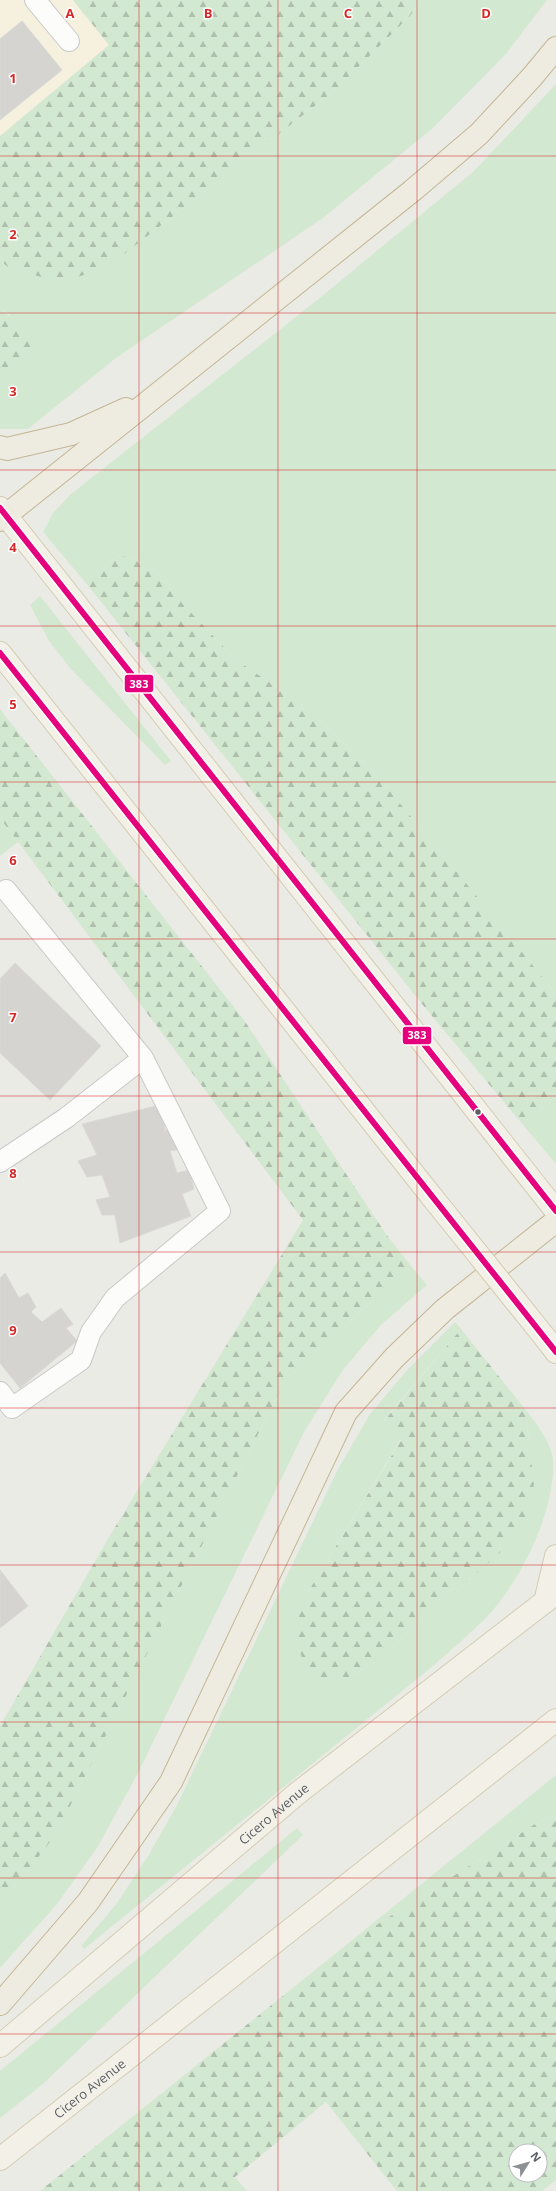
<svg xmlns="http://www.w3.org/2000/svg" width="556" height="2191" viewBox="0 0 556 2191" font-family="'Open Sans',sans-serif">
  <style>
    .commercial { fill: #f5f1de }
    .grass { fill: #d3e8d1 }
    .forest { fill: url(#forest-firs); fill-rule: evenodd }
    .building { fill: #d5d4d1; stroke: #dad9d5 }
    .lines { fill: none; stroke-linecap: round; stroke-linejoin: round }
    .lane-casing { stroke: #c8c9c8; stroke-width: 22 }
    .primary-casing { stroke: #d3ccb3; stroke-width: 24 }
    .highway-casing { stroke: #c3b692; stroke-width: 24 }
    .lane { stroke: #fcfcfb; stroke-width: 20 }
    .primary { stroke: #f3f1e7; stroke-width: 22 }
    .highway { stroke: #eeece1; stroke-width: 22 }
    .primary-bridge-casing { stroke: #d3ccb3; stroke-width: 24; stroke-linecap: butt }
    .primary-bridge { stroke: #f3f1e7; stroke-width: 22 }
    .bus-1-casing { stroke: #fff; stroke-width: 9 }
    .bus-1 { stroke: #e5007d; stroke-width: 6 }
    .grid { fill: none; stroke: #d62828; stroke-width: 1; stroke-opacity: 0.55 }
    .bus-dot { fill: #5b5f64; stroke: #fff; stroke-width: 1.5 }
    .labels { text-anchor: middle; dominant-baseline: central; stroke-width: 3; stroke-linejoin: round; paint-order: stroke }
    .street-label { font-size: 13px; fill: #5b5f64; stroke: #fff }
    .grid-label { font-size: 13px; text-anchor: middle; font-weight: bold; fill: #d62828; stroke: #fff; stroke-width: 3; stroke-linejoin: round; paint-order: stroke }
    .line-badge { stroke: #fff; stroke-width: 1.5 }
    .badge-label { font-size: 11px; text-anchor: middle; font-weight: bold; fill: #fff }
  </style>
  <defs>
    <pattern id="forest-firs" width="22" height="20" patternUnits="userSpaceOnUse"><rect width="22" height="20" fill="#d3e8d1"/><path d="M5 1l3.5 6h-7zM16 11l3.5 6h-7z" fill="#aebfad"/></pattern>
  </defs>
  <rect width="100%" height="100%" fill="#ebebe6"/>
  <path class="commercial" d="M0,0H73L109,45L0,136Z"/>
  <path class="grass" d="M421,0H547L506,54L434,127L323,218L116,358L28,429H0V381L12,375L10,315L0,308V260L9,268L105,269L334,91L410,16Z
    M556,84V994L374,772L304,706L235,659L181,602L149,563L118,555L85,582L43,532L53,513L71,494L311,305L474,171Z
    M40,596L171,761L165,765L70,668L49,641L30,605Z
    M0,818L18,842L0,856Z
    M556,1097V1164L523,1125Z
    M411,1266L427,1285L381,1325L343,1370L305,1430L137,1775L97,1848L57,1904L0,1968V1907L56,1834L286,1379Z
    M455,1322L461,1329L384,1420L401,1439L305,1597L345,1679L373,1664L503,1550L534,1485L525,1409C537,1424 549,1439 553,1459C556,1511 521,1580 487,1617C470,1634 451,1650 433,1666L84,1949L82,1945L117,1903L148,1856L177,1805L338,1469L370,1414L409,1368Z
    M556,1775V1813L535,1824L351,1941Z
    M297,1828L303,1835L43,2084L0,2118V2071Z"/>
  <path class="forest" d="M73,0H421L410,16L334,91L105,269L59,282L9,268L0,260V136L109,45Z
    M0,308L39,341L12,375L0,381Z
    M118,555L149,563L181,602L235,659L304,706L374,772L469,887L556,994V1097L523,1125L422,1004L85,582Z
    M0,709L244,1020L386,1234L411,1266L286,1379L56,1834L0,1907V1726L109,1537L303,1220L0,818Z
    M461,1329L525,1409L534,1485L526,1521L503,1550L373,1664L345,1679L322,1678L303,1661L294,1632L305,1597L401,1440L384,1421Z
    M556,1813V2180L542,2191H397L326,2102L235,2177L247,2191H40L351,1941L535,1824ZM516,2151H540V2175H516Z"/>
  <path class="building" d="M22,21L62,70L0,120V39Z
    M15,963L101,1046L50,1100L0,1053V979Z
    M160,1105L165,1131L174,1128L181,1149L170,1151L177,1173L189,1170L194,1189L182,1194L191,1216L120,1243L115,1215H102L96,1200L110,1197L102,1175L87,1177L78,1161L97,1155L82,1124Z
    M5,1273L19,1298L28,1293L36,1307L31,1312L42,1322L61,1308L73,1324L66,1328L77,1341L20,1388L0,1363V1278Z
    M0,1570L28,1606L0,1628Z"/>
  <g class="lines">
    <g class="lane-casing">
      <path id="lane" d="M35,0L69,41
        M0,1162L66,1118L143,1058L6,890
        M0,1392L12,1408L81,1360L91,1332L115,1298L220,1211L143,1058"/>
    </g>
    <g class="primary-casing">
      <g id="primary">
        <path d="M0,508L556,1211"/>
        <path d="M0,653L432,1197"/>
        <path d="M547,1340L556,1352"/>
        <path d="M545,1602L556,1556"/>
        <path id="s1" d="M0,2046L299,1792L556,1593"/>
        <path id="s2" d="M0,2159L556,1720"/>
      </g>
    </g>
    <g class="highway-casing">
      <path id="highway" d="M0,447L7,449L71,434L126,409
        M0,520L412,191L479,134L532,77L556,48
        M0,2004L88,1902L171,1782L346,1412L394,1358L445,1309L556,1221"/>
    </g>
    <use href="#lane" class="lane"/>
    <use href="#primary" class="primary"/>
    <use href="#highway" class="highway"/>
    <g class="primary-bridge-casing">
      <path id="primary-bridge" d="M432,1197L547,1340"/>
    </g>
    <use href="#primary-bridge" class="primary-bridge"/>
    <g class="bus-1-casing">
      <path id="bus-1" d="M0,508L556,1211
        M0,653L556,1352"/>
    </g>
    <use href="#bus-1" class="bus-1"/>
  </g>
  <path class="grid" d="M139,0V2191M278,0V2191M417,0V2191M0,156H556M0,313H556M0,470H556M0,626H556M0,782H556M0,939H556M0,1096H556M0,1252H556M0,1408H556M0,1565H556M0,1722H556M0,1878H556M0,2034H556"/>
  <circle class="bus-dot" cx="478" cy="1112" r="3.5"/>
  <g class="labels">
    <g class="street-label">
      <text stroke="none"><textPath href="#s1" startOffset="359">Cicero Avenue</textPath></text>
      <text stroke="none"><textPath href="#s2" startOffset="114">Cicero Avenue</textPath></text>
    </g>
  </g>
  <g class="grid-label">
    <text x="70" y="18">A</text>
    <text x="208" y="18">B</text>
    <text x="348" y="18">C</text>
    <text x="486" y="18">D</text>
    <text x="13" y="83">1</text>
    <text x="13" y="239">2</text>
    <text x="13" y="396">3</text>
    <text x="13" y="552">4</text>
    <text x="13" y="709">5</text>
    <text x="13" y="865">6</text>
    <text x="13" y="1022">7</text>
    <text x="13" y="1178">8</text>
    <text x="13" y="1335">9</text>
  </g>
  <g class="line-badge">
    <rect x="124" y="674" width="30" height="19" rx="4" fill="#e5007d"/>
    <rect x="402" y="1026" width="30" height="19" rx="4" fill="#e5007d"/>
  </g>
  <g class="badge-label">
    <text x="139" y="688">383</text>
    <text x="417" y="1039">383</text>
  </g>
  <g transform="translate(528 2163) rotate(53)"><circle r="19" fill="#ffffff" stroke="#bdbfc1"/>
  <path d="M0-3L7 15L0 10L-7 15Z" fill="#8d9092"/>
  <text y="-6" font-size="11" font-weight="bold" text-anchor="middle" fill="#5b5f64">N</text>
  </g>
</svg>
